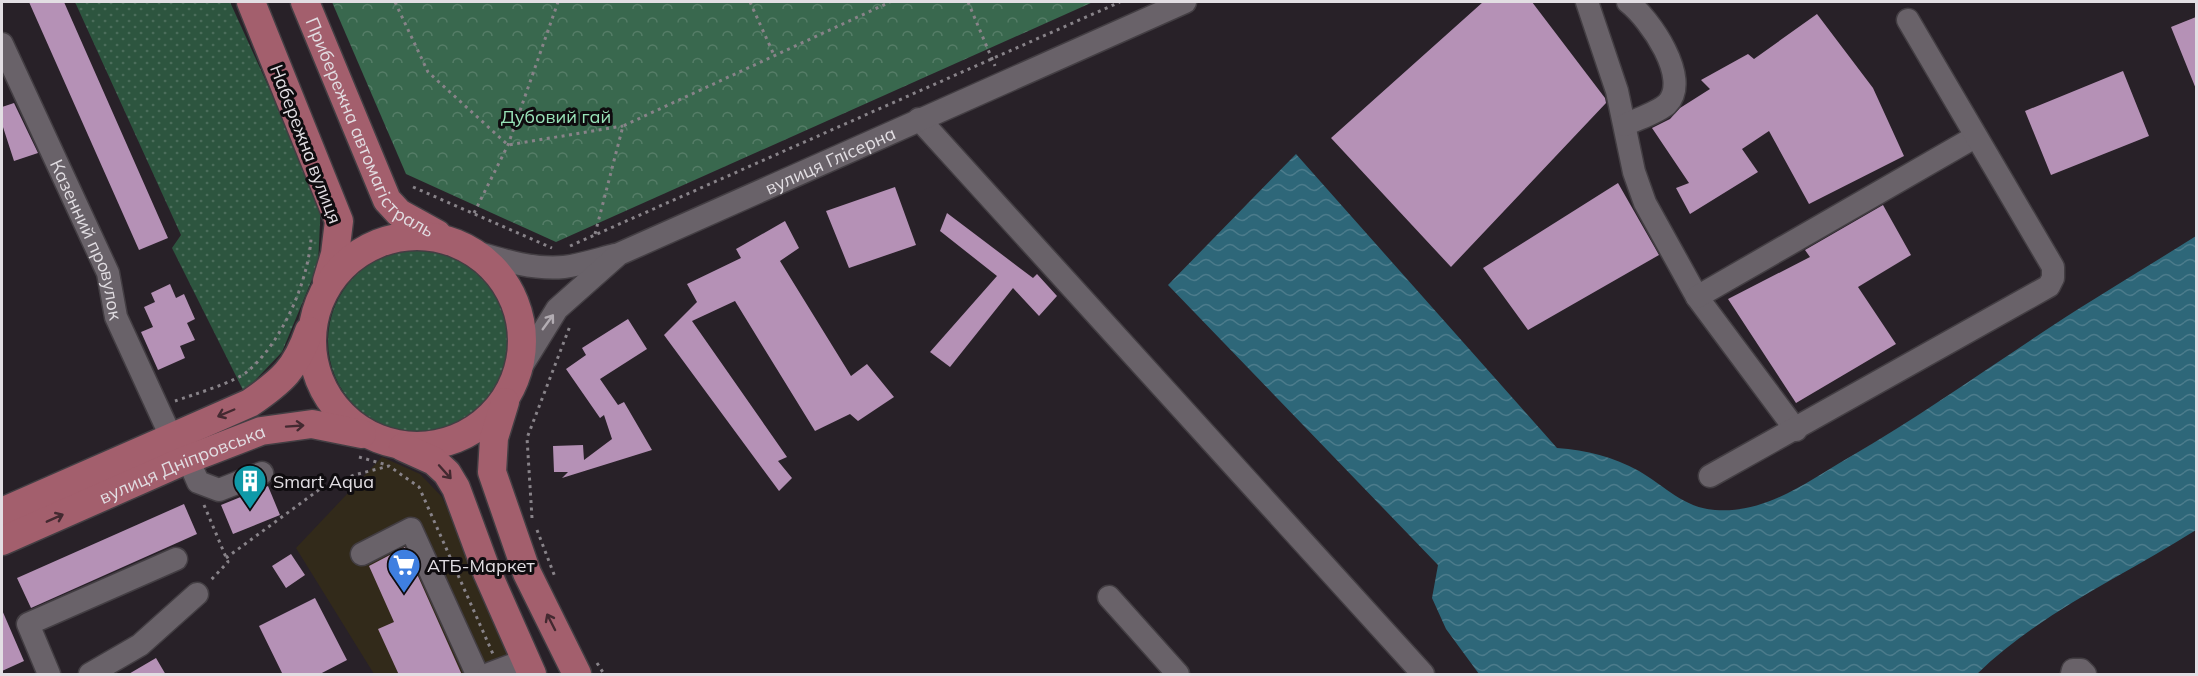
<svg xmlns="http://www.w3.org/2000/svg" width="2198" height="676" viewBox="0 0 2198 676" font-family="Mulish,sans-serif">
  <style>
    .commercial { fill: #322a1a }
    .grass { fill: url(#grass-dots) }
    .forest { fill: url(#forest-crowns) }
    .water { fill: url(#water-waves) }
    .building { fill: #b591b6 }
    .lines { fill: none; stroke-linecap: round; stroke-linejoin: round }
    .minor-casing { stroke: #433e43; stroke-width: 25 }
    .major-casing { stroke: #433e43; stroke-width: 31 }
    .path { stroke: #888389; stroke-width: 3; stroke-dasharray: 3 4.5; stroke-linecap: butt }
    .minor { stroke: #696269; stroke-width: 22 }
    .major { stroke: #a35f6d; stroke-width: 28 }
    .oneway { stroke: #b2acb2 }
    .oneway2 { stroke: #432930 }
    .labels { text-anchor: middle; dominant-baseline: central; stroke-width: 6; stroke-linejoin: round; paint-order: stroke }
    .park-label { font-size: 18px; fill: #99e4b9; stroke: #0f0c0f }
    .street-label { font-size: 18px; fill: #e2dee3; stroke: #0f0c0f }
    .poi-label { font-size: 18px; fill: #e2dee3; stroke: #0f0c0f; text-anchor: start }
  </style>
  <defs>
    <pattern id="grass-dots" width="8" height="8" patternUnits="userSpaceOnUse" patternTransform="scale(1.5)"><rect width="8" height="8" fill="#2d553f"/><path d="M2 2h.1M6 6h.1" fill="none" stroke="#4b6d5b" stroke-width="1.8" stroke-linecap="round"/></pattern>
    <pattern id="forest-crowns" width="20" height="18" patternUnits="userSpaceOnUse" patternTransform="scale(1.5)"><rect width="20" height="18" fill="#39684e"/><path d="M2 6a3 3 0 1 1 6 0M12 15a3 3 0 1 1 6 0" fill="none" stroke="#557d67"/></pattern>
    <pattern id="water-waves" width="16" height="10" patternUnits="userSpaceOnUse" patternTransform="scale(1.5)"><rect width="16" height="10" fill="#2e6779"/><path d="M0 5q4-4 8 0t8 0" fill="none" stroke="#4c7c8c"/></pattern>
  </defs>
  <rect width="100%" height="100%" fill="#282128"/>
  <path class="commercial" d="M382,457L420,474L442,497L521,674H374L296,548Z"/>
  <path class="grass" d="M75,2H230L321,202L318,265L282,352L244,392L172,248L181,235Z
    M328 341a92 92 0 1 1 184 0a92 92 0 1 1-184 0Z"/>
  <path class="forest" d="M332,2H1093L556,242L406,174Z"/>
  <path class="water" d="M1296,154L1557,448C1587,450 1613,457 1639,471C1665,486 1684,508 1715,510C1765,514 1807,482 1848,458C1933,409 2012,350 2096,298C2129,277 2163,257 2196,236V530C2122,577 2041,612 1977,674H1479L1446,629L1432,598L1438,565L1168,285Z"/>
  <path class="building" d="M29,2H64L168,238L139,250Z
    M1483,2H1532L1605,98L1606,103L1451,267L1331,138Z
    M1817,14L1873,88L1904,156L1809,204L1769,131L1742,149L1758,172L1690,214L1676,188L1689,183L1652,128L1670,119L1680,108L1710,89L1701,80L1748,54L1754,59Z
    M2196,17V89L2171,27Z
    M2123,71L2149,136L2051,175L2025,111Z
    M14,103L38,153L14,161L2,124V107Z
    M1618,183L1659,255L1528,330L1483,268Z
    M895,187L916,245L849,268L826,211Z
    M1883,205L1911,255L1858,287L1896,344L1796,403L1728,299L1810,257L1805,250Z
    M947,213L1033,278L1037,274L1057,296L1039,316L1013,288L950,367L930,352L997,276L940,231Z
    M785,221L799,248L780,261L851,376L867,364L894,397L858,421L850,414L815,431L735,301L692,321L787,457L778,461L792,478L779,491L664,335L697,302L687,284L741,258L736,249Z
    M170,284L176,298L184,294L195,319L187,323L195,340L180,346L185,358L158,370L141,332L153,327L144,307L155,302L151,293Z
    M628,319L647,349L600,379L618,405L624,402L652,450L562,478L568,472H554L553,446L583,445L584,460L612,439L604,415L600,418L566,369L586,355L582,348Z
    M268,486L280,515L233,534L221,505Z
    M184,504L197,534L31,608L17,578Z
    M405,547L462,675H399L378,629L394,622L369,566Z
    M291,554L305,575L286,588L272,566Z
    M315,598L347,660L318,675H283L259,626Z
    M2,610L24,661L2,671Z
    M156,658L166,675H127Z"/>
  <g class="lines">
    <g class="minor-casing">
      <g id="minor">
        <path d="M1587,2L1617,91L1634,172L1645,203L1697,297L1796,430"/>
        <path id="s1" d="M2,44L108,273L116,317L178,452"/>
        <path d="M919,119L1423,674"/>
        <path d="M1625,125C1637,119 1657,113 1667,104C1692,79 1649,18 1628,2"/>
        <path d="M472,251C502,260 533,270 564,267C581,265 599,259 615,255"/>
        <path d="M1697,297L1975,137"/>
        <path id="s2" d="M518,372L557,309L619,254L1185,2"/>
        <path d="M188,459L198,482L219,490L262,473"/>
        <path d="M1710,476L2049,286L2053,278V267L1908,20"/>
        <path d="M362,554L411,529L477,674"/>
        <path d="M1109,597L1178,674"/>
        <path d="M49,674L28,624L176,559"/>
        <path d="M90,674L140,645L197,594"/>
        <path d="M489,674L526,660"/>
        <path d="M2072,674L2073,670H2081L2085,674"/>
      </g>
    </g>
    <g class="major-casing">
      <g id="major">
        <path d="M251,2L339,221L335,254L327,281"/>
        <path id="s3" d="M305,2L387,200L399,213L437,234"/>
        <circle cx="417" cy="341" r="105"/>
        <path d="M505,402L494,438L492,472L527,573L577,674"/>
        <path d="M403,447L434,461L447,473L456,488L487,572L532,674"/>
        <path d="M2,512L250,403C282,381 296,369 309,331"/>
        <path id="s4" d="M2,541L181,462L261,431L312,424L362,434"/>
      </g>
    </g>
    <path class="path" d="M395,2L428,72L508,145L623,126
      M750,2L774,55
      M968,2L995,66
      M413,187L552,248
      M474,213L508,145L558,2
      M595,234L623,126L890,2
      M570,246L1120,2
      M175,401C192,395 236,382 248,371C282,342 308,282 311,239
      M359,457L387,465
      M204,505L228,562L209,582
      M532,518L527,438L570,326
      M537,530L555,577
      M226,558L320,489L354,475L389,466L419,487L493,654
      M597,663L604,674"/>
    <use href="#minor" class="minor"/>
    <use href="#major" class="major"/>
  </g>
  <defs><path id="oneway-shaft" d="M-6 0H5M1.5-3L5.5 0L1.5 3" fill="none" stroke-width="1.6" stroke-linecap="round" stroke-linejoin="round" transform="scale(1.5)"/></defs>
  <use class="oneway" href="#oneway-shaft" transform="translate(548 322) rotate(-54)"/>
  <g class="oneway2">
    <use href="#oneway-shaft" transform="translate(226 413) rotate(157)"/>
    <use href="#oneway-shaft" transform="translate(295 426) rotate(-4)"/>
    <use href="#oneway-shaft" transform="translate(445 472) rotate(48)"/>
    <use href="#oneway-shaft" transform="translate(55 518) rotate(-24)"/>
    <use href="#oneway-shaft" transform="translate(551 622) rotate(-117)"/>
  </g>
  <defs>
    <g id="building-pin" transform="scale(1.725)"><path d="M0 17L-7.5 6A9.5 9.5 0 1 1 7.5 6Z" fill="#0f9aa8" stroke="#0f0c0f"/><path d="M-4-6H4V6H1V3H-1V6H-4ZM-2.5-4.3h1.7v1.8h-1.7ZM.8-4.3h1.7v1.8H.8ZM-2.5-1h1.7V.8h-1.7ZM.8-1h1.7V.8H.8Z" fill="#fff"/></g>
    <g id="supermarket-pin" transform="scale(1.725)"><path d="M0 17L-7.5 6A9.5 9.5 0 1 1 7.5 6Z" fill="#3f7fe0" stroke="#0f0c0f"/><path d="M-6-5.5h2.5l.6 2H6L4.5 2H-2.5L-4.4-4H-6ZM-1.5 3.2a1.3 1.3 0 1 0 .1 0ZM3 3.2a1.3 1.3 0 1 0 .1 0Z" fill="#fff"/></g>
  </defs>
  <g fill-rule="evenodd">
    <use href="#building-pin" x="250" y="481"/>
    <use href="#supermarket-pin" x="404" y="565"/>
  </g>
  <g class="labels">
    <g class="park-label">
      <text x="556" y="116">Дубовий гай</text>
    </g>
    <g class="street-label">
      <text stroke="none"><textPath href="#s3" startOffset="144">Прибережна автомагістраль</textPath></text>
      <text transform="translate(306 144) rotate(69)">Набережна вулиця</text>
      <text stroke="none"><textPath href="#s2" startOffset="388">вулиця Глісерна</textPath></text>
      <text stroke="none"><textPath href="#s1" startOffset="214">Казенний провулок</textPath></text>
      <text stroke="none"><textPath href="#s4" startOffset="196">вулиця Дніпровська</textPath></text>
    </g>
    <g class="poi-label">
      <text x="273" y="481">Smart Aqua</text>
      <text x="427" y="565">АТБ-Маркет</text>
    </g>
  </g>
  <rect width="2198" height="676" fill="none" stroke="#e2dee3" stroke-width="6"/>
</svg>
